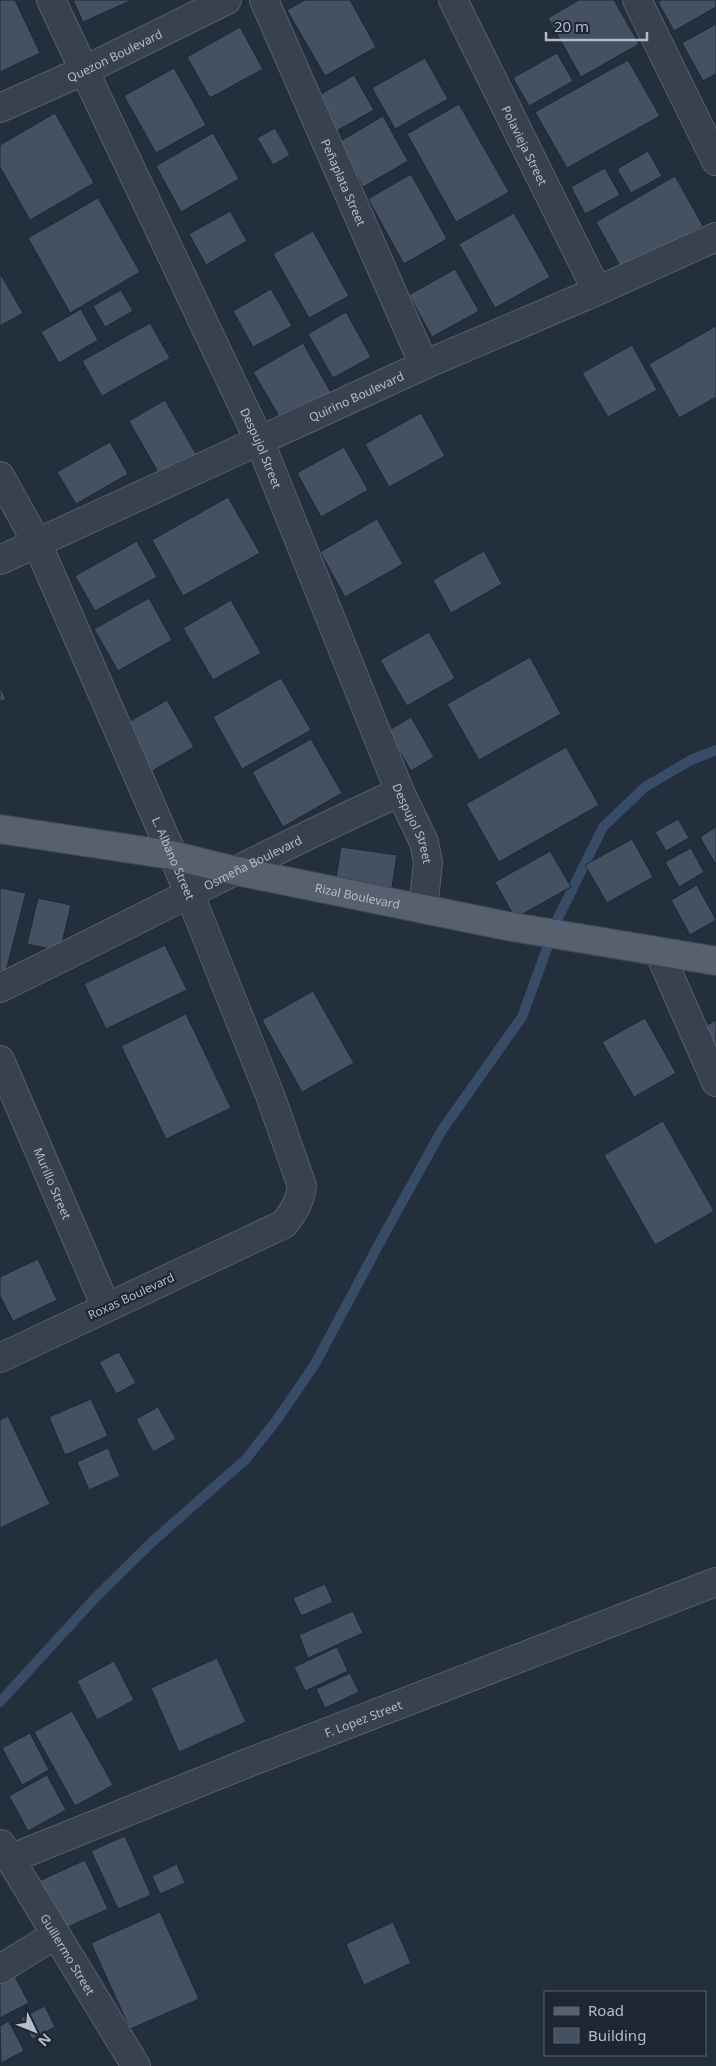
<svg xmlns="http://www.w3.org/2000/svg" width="716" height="2066" viewBox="0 0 716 2066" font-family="'Noto Sans',sans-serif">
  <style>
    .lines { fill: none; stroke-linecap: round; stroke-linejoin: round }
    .stream { stroke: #394c67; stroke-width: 10 }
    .building { fill: #455162; stroke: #1f2835 }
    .minor-casing { stroke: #565f6c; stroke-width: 30 }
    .major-casing { stroke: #414a57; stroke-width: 30 }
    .minor { stroke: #38414e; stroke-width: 28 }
    .major { stroke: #56606e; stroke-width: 28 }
    .labels { text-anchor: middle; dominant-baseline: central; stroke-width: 4.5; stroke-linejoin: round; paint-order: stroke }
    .street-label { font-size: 12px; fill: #b4bcc9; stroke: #1d2633 }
  </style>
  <rect width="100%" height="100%" fill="#242f3e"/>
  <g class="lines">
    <path class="stream" d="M0,1702L96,1597L152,1542L245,1460L276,1421L315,1364L386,1231L442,1130L522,1017L558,918L603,827L645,787L691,760L716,750"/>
  </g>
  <path class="building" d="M0,0H15L40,53L0,72Z
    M73,0H132L83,22Z
    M305,0H350L376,47L325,76L287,10Z
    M579,0H614L639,44L581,77L548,18Z
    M662,0H716V7L674,31L658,2Z
    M716,24V74L703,81L682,43Z
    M240,27L263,69L210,98L187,57Z
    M557,53L573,81L529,106L513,78Z
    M425,58L448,99L395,129L372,88Z
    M628,60L660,116L567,168L535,112Z
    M174,68L206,125L156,153L124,96Z
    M354,75L374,110L336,131L316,97Z
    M459,104L509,192L456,222L407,134Z
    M55,113L94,183L30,220L0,167V145Z
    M383,116L408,161L363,187L339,142Z
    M275,128L290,155L273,165L257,138Z
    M213,133L239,179L181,212L156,166Z
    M648,151L662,176L631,193L617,169Z
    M605,168L620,195L585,214L571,187Z
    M411,174L447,239L404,264L368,199Z
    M675,176L703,226L623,271L596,222Z
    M98,198L140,272L70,313L28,238Z
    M230,211L247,241L206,265L189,234Z
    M514,213L550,277L495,308L459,244Z
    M313,231L349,296L309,318L273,254Z
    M455,269L479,311L432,337L409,295Z
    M0,273L23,313L0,326Z
    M271,289L292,326L253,347L233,311Z
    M121,290L133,311L105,327L93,306Z
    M81,309L98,340L59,363L41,332Z
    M346,312L371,357L333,378L308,334Z
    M150,323L170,358L102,396L82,361Z
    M716,326V397L679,418L649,364Z
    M303,343L334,398L285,426L253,372Z
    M632,345L657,390L608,417L582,373Z
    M165,400L200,461L163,481L129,421Z
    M421,413L445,456L389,487L365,444Z
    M110,442L128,474L76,504L57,472Z
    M344,447L368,490L321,517L297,473Z
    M228,497L260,553L183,596L152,540Z
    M377,519L403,564L345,597L320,552Z
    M137,541L157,577L95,611L75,576Z
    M484,551L502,584L451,613L433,580Z
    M149,598L172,640L118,671L94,629Z
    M231,600L261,653L213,680L183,628Z
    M429,632L455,678L407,706L380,660Z
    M530,657L561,714L479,760L447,704Z
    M281,678L311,730L242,769L213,717Z
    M0,687L6,699L0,702Z
    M167,700L194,747L147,774L120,727Z
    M411,717L434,757L411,771L388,731Z
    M311,739L342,793L283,827L252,772Z
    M566,747L599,805L499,862L466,804Z
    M678,819L689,838L666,851L655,832Z
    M716,827V865L700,837Z
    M632,839L653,877L607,903L585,865Z
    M341,847L397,855L391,894L335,885Z
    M691,848L704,872L679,887L665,862Z
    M550,851L571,887L515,918L495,882Z
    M697,885L716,920L690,935L671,900Z
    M0,888L26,893L6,971H0Z
    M38,898L71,905L60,951L27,944Z
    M165,945L187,990L106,1029L84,984Z
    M313,991L354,1063L302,1092L262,1020Z
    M186,1014L231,1108L166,1139L121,1046Z
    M645,1018L676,1073L634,1097L602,1042Z
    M716,1020V1062L698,1030Z
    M663,1121L714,1211L655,1245L604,1155Z
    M38,1259L57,1300L13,1321L0,1296V1277Z
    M119,1352L136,1383L116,1394L99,1362Z
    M91,1399L108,1436L65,1455L49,1417Z
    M158,1407L176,1439L153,1452L136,1419Z
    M8,1416L50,1504L0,1528V1420Z
    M108,1448L120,1476L89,1490L77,1462Z
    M325,1584L333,1602L301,1616L293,1598Z
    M353,1611L363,1633L308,1658L299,1635Z
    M337,1647L348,1671L305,1691L294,1667Z
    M217,1658L246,1722L179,1752L151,1688Z
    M114,1661L134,1700L97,1720L77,1681Z
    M350,1673L359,1692L325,1708L316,1689Z
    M72,1711L113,1785L75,1806L34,1732Z
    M30,1733L49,1770L22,1785L2,1748Z
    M47,1775L66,1810L28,1831L9,1796Z
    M125,1836L151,1895L118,1909L91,1851Z
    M85,1860L108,1909L61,1930L39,1881Z
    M177,1864L185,1883L160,1894L152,1876Z
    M160,1912L199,1999L130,2029L91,1943Z
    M393,1922L411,1963L364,1985L346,1944Z
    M14,1975L29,2003L0,2018V1982Z
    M45,2006L55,2027L32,2039L21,2018Z
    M9,2021L24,2051L1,2063L0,2026Z"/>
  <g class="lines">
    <g class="minor-casing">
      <g id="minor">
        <path id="s1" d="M51,0L260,442L400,792L424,842L428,862L423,909"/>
        <path id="s2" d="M264,0L424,365"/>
        <path id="s3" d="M453,0L597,291"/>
        <path d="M637,0L716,161"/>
        <path id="s4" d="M0,108L83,71L227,0"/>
        <path id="s5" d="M0,476L37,543L190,895L270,1095L302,1186C300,1202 294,1211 284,1224L0,1358"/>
        <path id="s6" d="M0,560L424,365L597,291L716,237"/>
        <path d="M659,952L716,1082"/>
        <path id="s7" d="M0,988C134,923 265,853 400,792"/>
        <path id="s8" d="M0,1060L106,1307"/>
        <path id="s9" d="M1,1844L136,2066"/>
        <path id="s10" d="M10,1859L245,1764L716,1582"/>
        <path d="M0,1969L55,1935"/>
      </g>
    </g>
    <g class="major-casing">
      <g id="major">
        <path id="s11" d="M0,829L171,855L232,870L507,926L716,961"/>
      </g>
    </g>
    <use href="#minor" class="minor"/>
    <use href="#major" class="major"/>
  </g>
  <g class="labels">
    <g class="street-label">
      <text stroke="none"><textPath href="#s4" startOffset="126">Quezon Boulevard</textPath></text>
      <text stroke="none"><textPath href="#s3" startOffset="162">Polavieja Street</textPath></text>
      <text stroke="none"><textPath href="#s2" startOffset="199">Peñaplata Street</textPath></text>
      <text stroke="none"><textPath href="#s6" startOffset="392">Quirino Boulevard</textPath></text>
      <text stroke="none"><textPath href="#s1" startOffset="495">Despujol Street</textPath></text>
      <text stroke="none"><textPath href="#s1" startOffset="900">Despujol Street</textPath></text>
      <text stroke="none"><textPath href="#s5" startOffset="420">L. Albano Street</textPath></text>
      <text stroke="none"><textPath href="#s7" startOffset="282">Osmeña Boulevard</textPath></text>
      <text stroke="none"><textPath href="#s11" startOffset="364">Rizal Boulevard</textPath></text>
      <text stroke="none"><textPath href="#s8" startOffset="134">Murillo Street</textPath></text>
      <text transform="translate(131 1296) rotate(-25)">Roxas Boulevard</text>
      <text stroke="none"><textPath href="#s10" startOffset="380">F. Lopez Street</textPath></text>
      <text stroke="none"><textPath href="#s9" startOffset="129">Guillermo Street</textPath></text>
    </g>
  </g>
  <rect x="544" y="1991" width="162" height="65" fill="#1d2633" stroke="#59626f"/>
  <rect x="554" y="2007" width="25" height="8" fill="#56606e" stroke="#59626f"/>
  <text x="588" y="2016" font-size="15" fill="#b4bcc9">Road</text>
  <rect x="554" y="2028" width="25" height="15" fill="#455162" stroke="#59626f"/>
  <text x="588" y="2041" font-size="15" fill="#b4bcc9">Building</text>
  <g transform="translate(35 2031) rotate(133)" stroke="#1d2633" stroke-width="4" paint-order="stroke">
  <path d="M0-4L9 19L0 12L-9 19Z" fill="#b4bcc9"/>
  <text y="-8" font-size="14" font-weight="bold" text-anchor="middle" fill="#b4bcc9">N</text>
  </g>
  <path d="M546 32v8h101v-8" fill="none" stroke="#b4bcc9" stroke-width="2.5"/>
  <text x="554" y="32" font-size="15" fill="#b4bcc9" stroke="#1d2633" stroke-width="4" paint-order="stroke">20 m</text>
</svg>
